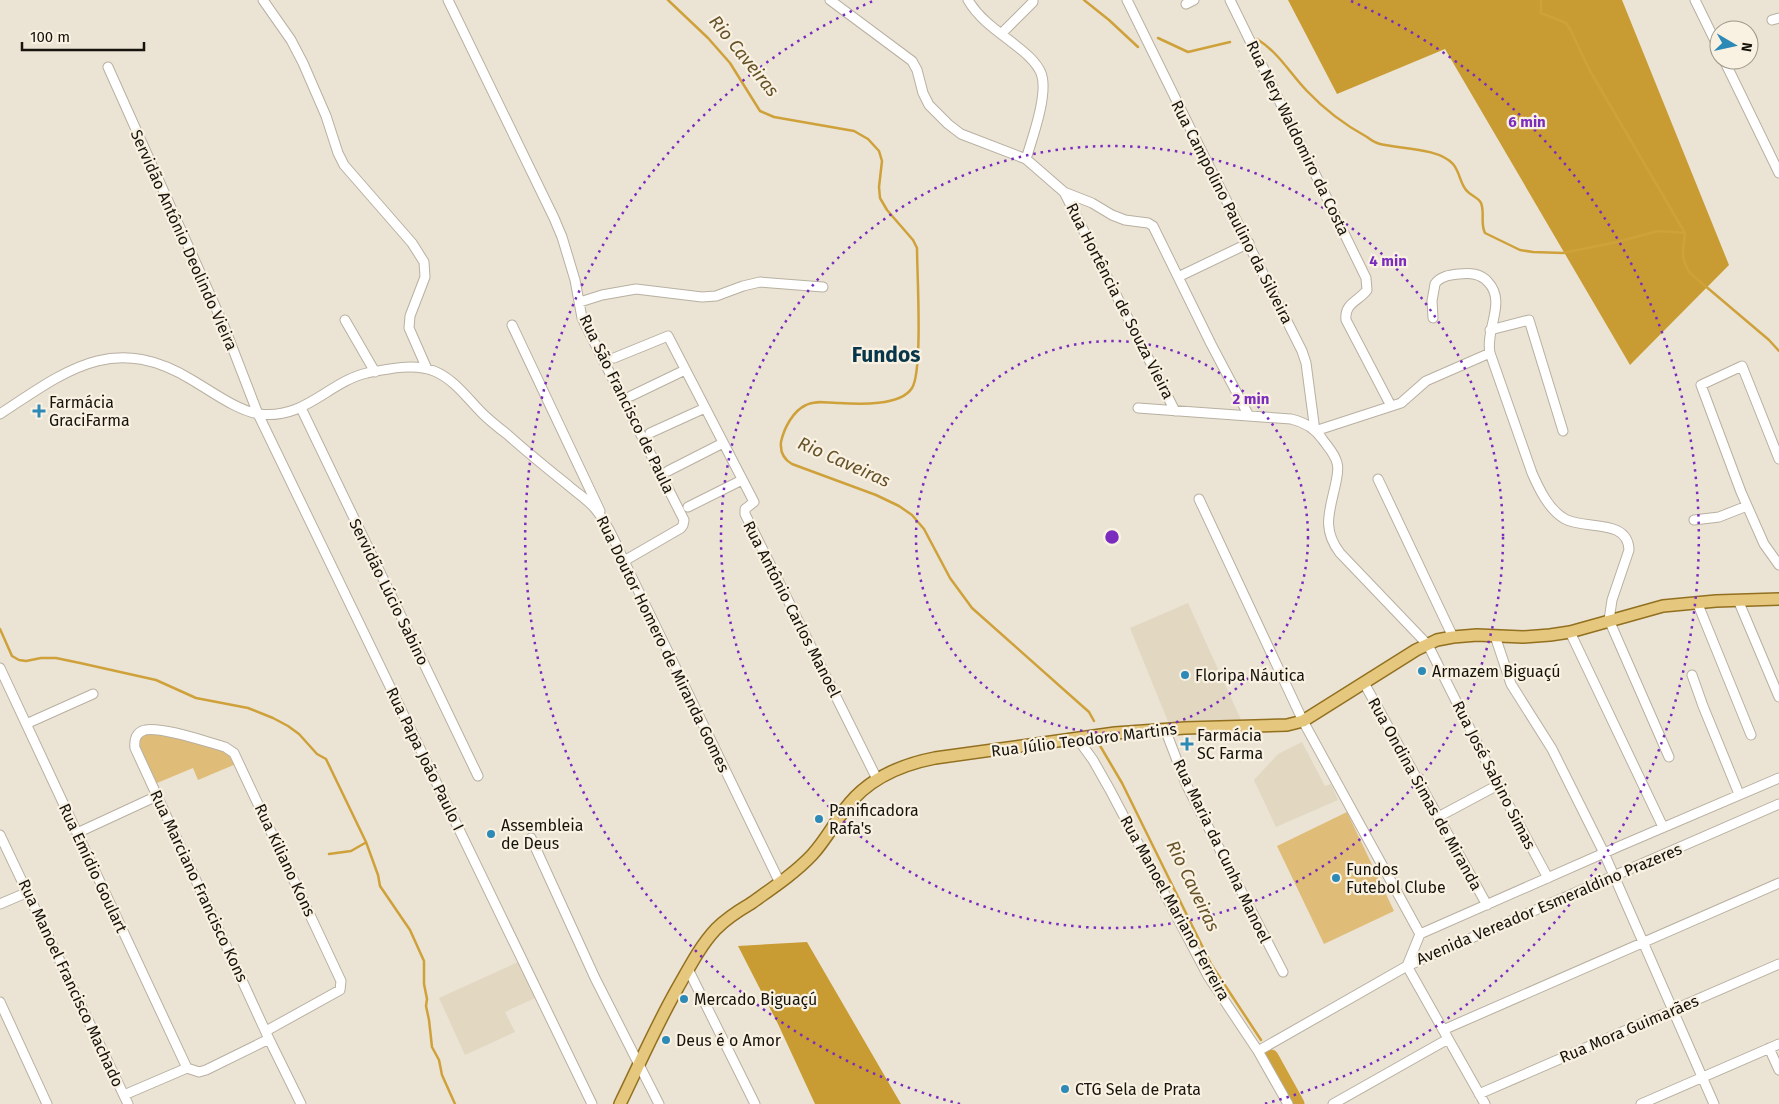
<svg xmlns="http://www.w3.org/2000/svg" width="1779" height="1104" viewBox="0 0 1779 1104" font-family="'Fira Sans',sans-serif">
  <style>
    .built { fill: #e2d7c0 }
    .green { fill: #dfbd78 }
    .forest { fill: #c99c33 }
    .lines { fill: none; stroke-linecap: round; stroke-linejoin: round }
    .stream { stroke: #cfa13a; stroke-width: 2.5 }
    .river { stroke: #cfa13a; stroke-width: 15 }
    .minor-casing { stroke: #b8b0a1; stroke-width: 11 }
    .major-casing { stroke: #92701f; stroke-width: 14 }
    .minor { stroke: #fff; stroke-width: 9 }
    .major { stroke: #e5c77e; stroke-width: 11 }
    .ring { fill: none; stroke: #7b2cbf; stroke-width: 2.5; stroke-dasharray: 2.5 5 }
    .poi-dot { fill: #2d89b6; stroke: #f9f1e1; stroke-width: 2 }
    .labels { text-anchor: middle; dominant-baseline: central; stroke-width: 4.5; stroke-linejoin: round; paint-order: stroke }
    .street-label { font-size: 16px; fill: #16130d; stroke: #f9f1e1 }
    .poi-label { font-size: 16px; fill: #16130d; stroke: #f9f1e1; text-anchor: start }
    .water-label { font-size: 18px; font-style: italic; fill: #665229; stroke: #f9f1e1 }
    .district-label { font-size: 21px; font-weight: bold; fill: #07354a; stroke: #f9f1e1 }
    .centre { fill: #7b2cbf; stroke: #f9f1e1; stroke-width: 2.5 }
    .ring-label { font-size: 15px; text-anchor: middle; font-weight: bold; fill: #7b2cbf; stroke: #f9f1e1; stroke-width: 4.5; stroke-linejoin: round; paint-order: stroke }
  </style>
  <rect width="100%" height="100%" fill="#ebe3d4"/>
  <path class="built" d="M1188,603L1242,722L1169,724L1130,628Z
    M1302,742L1325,786L1331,784L1338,800L1276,827L1254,780L1278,754Z
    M518,962L535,998L505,1012L515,1032L465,1055L439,998Z"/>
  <path class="green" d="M144,733H158L225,750L231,754L236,764L198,780L193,768L157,783L139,748V737Z
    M1347,812L1394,911L1324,944L1277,846Z"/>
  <path class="forest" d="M1288,0H1622L1729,265L1630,365L1445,49L1337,94Z
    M807,942L901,1104H815L778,1024L738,946Z"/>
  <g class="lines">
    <path class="stream" d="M668,0L708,38L730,63L760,111L774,117L854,131L868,139L879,151L882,161L879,187L880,198L887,210L913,240L917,248C917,273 923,371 912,388C900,407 856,404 837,403C827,403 815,400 806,405C793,411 784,428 781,442C780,452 783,459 792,464L876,495L899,506L912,515L924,529L950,578L972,608L1089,712L1094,721
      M1084,0L1109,20L1138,47
      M1541,0V13L1566,23L1571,31L1590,71L1685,233C1683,250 1680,258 1690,273L1769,340L1779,351
      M1158,38L1188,52L1230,42
      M1257,39C1279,53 1289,72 1307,91C1324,109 1345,125 1367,137C1371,140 1376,143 1380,144C1401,149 1439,148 1453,164C1460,172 1460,184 1467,191C1471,196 1478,197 1481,203C1485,213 1480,223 1485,233L1520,250L1533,252L1563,253L1617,242L1658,231L1685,233
      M0,629L12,656L19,660L26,661L41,658H56L80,663L156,680L196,698L248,708L273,718L288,726L299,734L317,754L326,759L366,842L378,875L380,886L410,930L424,961V984L427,999L426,1006L429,1020L432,1047L439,1060L442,1075L455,1104
      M1099,744L1122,783L1211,964L1261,1040
      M329,854L351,851L365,843"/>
    <path class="river" d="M1271,1057L1297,1104"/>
    <g class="minor-casing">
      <path id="minor" d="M263,0L291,40L303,63L326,116L338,153L344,165L412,243L424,262L425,277L410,316L409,328L427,369
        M448,0L554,218L562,237L575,280L582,318L684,520L683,525L681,528L624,561
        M830,0L912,61L917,70L923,93L929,105L948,124L961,134L1026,159L1064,192L1092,203L1112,215L1125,220L1148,223L1153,226L1211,344L1249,416
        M968,0C978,17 993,28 1009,40C1020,49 1035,59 1041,73C1049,93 1032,139 1026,159
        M1127,0L1192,132L1302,351L1306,363L1315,431L1401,403L1426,381L1490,353
        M1230,0L1366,278L1367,290C1359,301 1344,303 1346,320L1391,406
        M1695,0L1719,49
        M1186,4L1194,0
        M1772,20L1779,18
        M1001,34L1033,2V0
        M1724,60L1779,173
        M108,67L224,326L258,414L592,1104
        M1064,192L1175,411
        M1178,277L1249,243
        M580,302L602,295L636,289L702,297L716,296L743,286L760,282L823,287
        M1433,318L1432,301L1435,284C1440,276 1450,275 1459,274C1470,273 1480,273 1488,282C1507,302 1485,329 1490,353L1532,473C1539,489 1549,510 1565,519C1585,530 1628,518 1629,550L1612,600L1609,620L1669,757
        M345,320L375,372
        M512,325L600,511
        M1490,330L1529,320L1563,431
        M614,358L668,336L754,502L745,509V514L877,779
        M631,396L685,370
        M301,408L478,776
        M1138,408L1291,419C1304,422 1315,428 1323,440C1328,447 1335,454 1337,463C1339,469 1337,476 1336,482C1330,511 1321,528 1340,553L1428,645L1498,785L1548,878
        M0,414C67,370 113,332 192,380C211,391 238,411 259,414C305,420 328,382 367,373C387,369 414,363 434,371C454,379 467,398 482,413C490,421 499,428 508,435C528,453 548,469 569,486C578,494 590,501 597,511C609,526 616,544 624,561L780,883
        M650,433L705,408
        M1779,459L1742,366L1701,385L1741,492L1764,544L1779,565
        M668,471L723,443
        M1378,479L1453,637
        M1199,499L1303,721L1420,934
        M688,507L742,480
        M1694,520L1719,517L1747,506
        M1738,600L1779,697
        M1697,602L1751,735
        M1570,632L1663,827
        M1495,636L1511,684L1552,749L1604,853L1714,1104
        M0,668L187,1068
        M1692,675L1703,706L1739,794
        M1364,683L1487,905
        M26,724L93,694
        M1165,729L1186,784L1283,972
        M1077,738L1093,760L1110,790L1208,976L1258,1051L1288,1104
        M1438,817L1498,785
        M77,833L157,796
        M0,835L128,1104
        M531,838L595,978L659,1104
        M0,904L28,892
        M1407,966L1420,934L1620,846L1779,778
        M1407,966L1485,1104
        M688,969L755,1104
        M0,1002L47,1104
        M1443,1030L1779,883
        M266,1031L340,990L341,981L234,753L225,747C207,742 161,726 145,730C136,732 134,740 135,748L269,1039L301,1104
        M1769,1048L1779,1070
        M1258,1051L1407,966L1779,804
        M187,1068L199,1072L206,1070L269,1039
        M1479,1094L1779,964
        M124,1095L187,1068
        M1333,1104L1448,1039
        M1641,1104L1779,1044"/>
    </g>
    <g class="major-casing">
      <path id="major" d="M620,1104C639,1065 656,1026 677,989C689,968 700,946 716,929C726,919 738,911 750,904C771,889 794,874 812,855C825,841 834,824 845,809C867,779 899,765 935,758L1115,733L1185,728L1287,725L1303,721L1416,650L1437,640L1453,637L1477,635L1523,637L1550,635L1570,632L1663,606L1716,601L1779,599"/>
    </g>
    <use href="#minor" class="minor"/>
    <use href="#major" class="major"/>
  </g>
  <g class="ring">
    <circle cx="1112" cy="537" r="196"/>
    <circle cx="1112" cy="537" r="391"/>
    <path d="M960 1104A587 587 0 0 1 873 1M1351 1A587 587 0 0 1 1264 1104"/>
  </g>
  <g class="poi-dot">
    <path d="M36.5 403.5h5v5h5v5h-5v5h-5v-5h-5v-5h5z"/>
    <circle cx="1422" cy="671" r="5"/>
    <circle cx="1185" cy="675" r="5"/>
    <path d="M1184.5 736.5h5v5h5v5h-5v5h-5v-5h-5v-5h5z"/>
    <circle cx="819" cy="819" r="5"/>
    <circle cx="491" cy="834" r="5"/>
    <circle cx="1336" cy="878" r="5"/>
    <circle cx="684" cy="999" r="5"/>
    <circle cx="666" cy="1040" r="5"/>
    <circle cx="1065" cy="1089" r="5"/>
  </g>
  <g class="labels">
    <g class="street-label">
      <text transform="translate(1298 138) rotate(64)">Rua Nery Waldomiro da Costa</text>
      <text transform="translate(1232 212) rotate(63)">Rua Campolino Paulino da Silveira</text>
      <text transform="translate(184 240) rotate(66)">Servidão Antônio Deolindo Vieira</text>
      <text transform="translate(1120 301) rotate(63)">Rua Hortência de Souza Vieira</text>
      <text transform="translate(627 404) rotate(64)">Rua São Francisco de Paula</text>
      <text transform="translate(389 592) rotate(64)">Servidão Lúcio Sabino</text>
      <text transform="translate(792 609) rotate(63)">Rua Antônio Carlos Manoel</text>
      <text transform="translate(663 644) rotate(64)">Rua Doutor Homero de Miranda Gomes</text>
      <text transform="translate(1084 740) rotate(-7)">Rua Júlio Teodoro Martins</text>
      <text transform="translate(425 759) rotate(64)">Rua Papa João Paulo I</text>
      <text transform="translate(1494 775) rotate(63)">Rua José Sabino Simas</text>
      <text transform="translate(1425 794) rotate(61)">Rua Ondina Simas de Miranda</text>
      <text transform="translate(1222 851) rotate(64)">Rua Maria da Cunha Manoel</text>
      <text transform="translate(285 860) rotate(65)">Rua Kiliano Kons</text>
      <text transform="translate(93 868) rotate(65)">Rua Emídio Goulart</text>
      <text transform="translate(199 886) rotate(65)">Rua Marciano Francisco Kons</text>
      <text transform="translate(1549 904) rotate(-23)">Avenida Vereador Esmeraldino Prazeres</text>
      <text transform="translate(1175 908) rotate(61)">Rua Manoel Mariano Ferreira</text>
      <text transform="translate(71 983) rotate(65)">Rua Manoel Francisco Machado</text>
      <text transform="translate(1629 1029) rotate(-23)">Rua Mora Guimarães</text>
    </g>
    <g class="poi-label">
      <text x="49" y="402">Farmácia<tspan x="49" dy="18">GraciFarma</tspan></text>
      <text x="1432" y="671">Armazem Biguaçú</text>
      <text x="1195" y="675">Floripa Náutica</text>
      <text x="1197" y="735">Farmácia<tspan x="1197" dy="18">SC Farma</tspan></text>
      <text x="829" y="810">Panificadora<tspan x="829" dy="18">Rafa's</tspan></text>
      <text x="501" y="825">Assembleia<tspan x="501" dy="18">de Deus</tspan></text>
      <text x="1346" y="869">Fundos<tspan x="1346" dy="18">Futebol Clube</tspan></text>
      <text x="694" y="999">Mercado Biguaçú</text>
      <text x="676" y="1040">Deus é o Amor</text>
      <text x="1075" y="1089">CTG Sela de Prata</text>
    </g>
    <g class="water-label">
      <text transform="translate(744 56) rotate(51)">Rio Caveiras</text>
      <text transform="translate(844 462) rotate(24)">Rio Caveiras</text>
      <text transform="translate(1193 886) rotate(64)">Rio Caveiras</text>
    </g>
    <g class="district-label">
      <text x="886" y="355">Fundos</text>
    </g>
  </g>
  <circle cx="1112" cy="537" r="8" class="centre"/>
  <g class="ring-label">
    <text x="1527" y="127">6 min</text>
    <text x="1388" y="266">4 min</text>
    <text x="1251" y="404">2 min</text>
  </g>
  <g transform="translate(1734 45) rotate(99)"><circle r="24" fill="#f9f1e1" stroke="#9e988c"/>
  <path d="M0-4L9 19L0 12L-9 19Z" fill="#2d89b6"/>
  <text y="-8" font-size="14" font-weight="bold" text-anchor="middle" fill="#16130d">N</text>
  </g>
  <path d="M22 42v8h122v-8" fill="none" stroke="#16130d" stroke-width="2.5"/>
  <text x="30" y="42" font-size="15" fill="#16130d" stroke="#f9f1e1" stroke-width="4" paint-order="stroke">100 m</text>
</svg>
